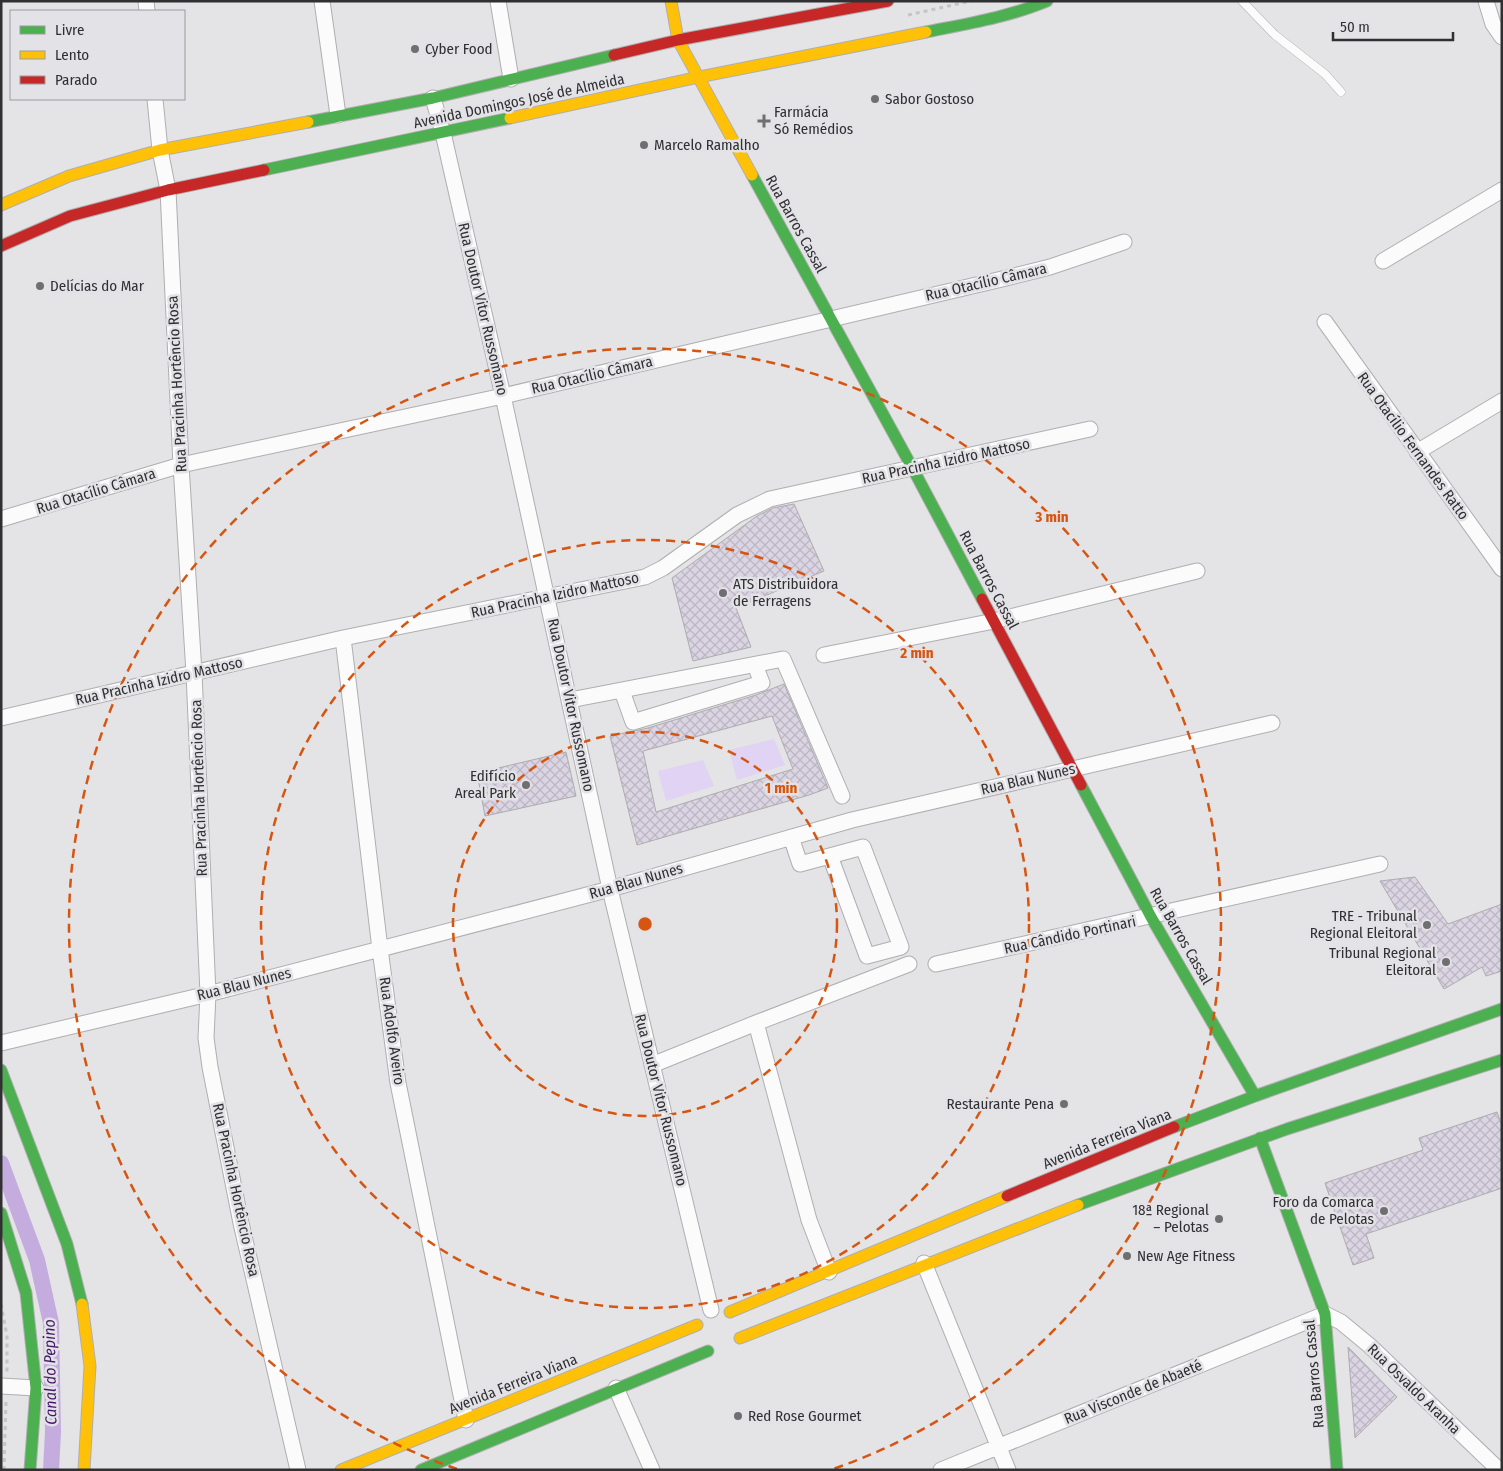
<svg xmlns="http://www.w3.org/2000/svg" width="1503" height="1471" viewBox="0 0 1503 1471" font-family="'Fira Sans Condensed',sans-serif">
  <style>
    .park { fill: #e1d3f3 }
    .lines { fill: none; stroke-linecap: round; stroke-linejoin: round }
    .canal { stroke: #c4acdf; stroke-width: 16 }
    .building { fill: url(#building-cross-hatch); stroke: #adacae; fill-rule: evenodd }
    .lane-casing { stroke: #afaeb0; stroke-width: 9 }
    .street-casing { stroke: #afaeb0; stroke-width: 17 }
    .fast-casing { stroke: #afaeb0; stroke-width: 13 }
    .slow-casing { stroke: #afaeb0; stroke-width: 13 }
    .jam-casing { stroke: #afaeb0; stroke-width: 13 }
    .path { stroke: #c5c4c6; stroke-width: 3; stroke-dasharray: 4 4; stroke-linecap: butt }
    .lane { stroke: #fbfbfb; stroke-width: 8 }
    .street { stroke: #fbfbfb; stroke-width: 15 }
    .fast { stroke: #4caf50; stroke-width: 11 }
    .slow { stroke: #ffc107; stroke-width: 11 }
    .jam { stroke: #c62828; stroke-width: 11 }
    .ring { fill: none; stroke: #d65510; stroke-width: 2.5; stroke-dasharray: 9 6 }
    .poi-dot { fill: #6f6e70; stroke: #e3e2e6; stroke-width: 2 }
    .labels { text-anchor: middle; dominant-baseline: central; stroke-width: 5; stroke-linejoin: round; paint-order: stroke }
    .poi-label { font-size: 15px; fill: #302f31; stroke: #e3e2e6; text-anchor: start }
    .street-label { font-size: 15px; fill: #302f31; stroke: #e3e2e6 }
    .water-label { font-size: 16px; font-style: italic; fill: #441669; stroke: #e3e2e6 }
    .centre { fill: #d65510; stroke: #e3e2e6; stroke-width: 2.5 }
    .ring-label { font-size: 15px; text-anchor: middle; font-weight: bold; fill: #d65510; stroke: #e3e2e6; stroke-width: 5; stroke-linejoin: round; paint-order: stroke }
  </style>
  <defs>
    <pattern id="building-cross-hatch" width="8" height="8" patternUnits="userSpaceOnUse" patternTransform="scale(1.25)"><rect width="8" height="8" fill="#dbd4e3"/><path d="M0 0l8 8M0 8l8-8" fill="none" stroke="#bcb6c3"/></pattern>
  </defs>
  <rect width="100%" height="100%" fill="#e4e3e5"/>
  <path class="park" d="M774,739L785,765L737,780L729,750Z
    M703,760L714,786L666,801L658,771Z"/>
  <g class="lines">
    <path class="canal" d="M1,1163L37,1260L51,1323L53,1432L51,1470"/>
  </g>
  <path class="building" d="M794,504L824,571L736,608L751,647L693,661L672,578L757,516L773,508Z
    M784,684L828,788L809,795L637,845L610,736L648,728L756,695ZM772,716L793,769L656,812L643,751Z
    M566,752L576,796L485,816L477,773Z
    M1415,877L1448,924L1502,904V971L1486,976L1482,967L1444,989L1380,881Z
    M1497,1112L1502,1126V1188L1366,1234L1374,1258L1353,1265L1325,1183L1423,1150L1419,1138Z
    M1348,1347L1397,1397L1355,1438Z"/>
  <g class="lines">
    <g class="lane-casing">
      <path id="lane" d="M1242,1L1275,35L1325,74L1341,92"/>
    </g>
    <g class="street-casing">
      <path id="street" d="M146,1L147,11
        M322,1L338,115
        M498,1L511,79
        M1486,1L1493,24L1502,37
        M433,98L443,133L503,396L610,889L711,1310
        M155,99L160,150L168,190L181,465L194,673L208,994L206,1038L210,1067L241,1223L298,1470
        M1383,261L1502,190
        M1325,322L1502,569
        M1417,452L1502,401
        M1,519L181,465L503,396L1002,279L1050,267L1124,242
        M343,638L380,949L398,1083L466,1420
        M824,655L994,621L1197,571
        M622,691L633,722L762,683L755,665
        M570,700L783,659L842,796
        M1,718L343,638L645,577L663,568L737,515L770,499L1090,429
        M791,837L800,864L863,847L901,947L867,956L830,856
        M936,964L1380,864
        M756,1023L809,1220L829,1272
        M1,1043L208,994L610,889L852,820L1272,723
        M652,1065L756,1023L909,964
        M924,1263L1008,1470
        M1,1386L36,1388
        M616,1388L652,1470
        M941,1470L1325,1314L1341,1322L1370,1346L1499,1470"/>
    </g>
    <g class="fast-casing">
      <path id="fast" d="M926,32C966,24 1009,17 1047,1
        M308,122L433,98L614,55
        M264,170L510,118
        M752,175L913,469L982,599
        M1081,785L1151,917L1255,1096
        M1,1070L67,1244L82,1304
        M1174,1127L1255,1096L1502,1009
        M1260,1138L1325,1314L1337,1470
        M1078,1205L1287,1129L1502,1060
        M1,1213L26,1293L36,1388L30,1470
        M421,1470L708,1351"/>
    </g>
    <g class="slow-casing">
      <path id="slow" d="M671,1L678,40L752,175
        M510,118L699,77L926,32
        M1,205L69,176L160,150L308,122
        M82,1304L90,1366L84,1470
        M730,1312L1007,1196
        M740,1338L1078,1205
        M341,1470L697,1325"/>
    </g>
    <g class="jam-casing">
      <path id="jam" d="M614,55L678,40L888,1
        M1,246L70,216L168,190L264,170
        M982,599L1081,785
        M1007,1196L1174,1127"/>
    </g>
    <path class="path" d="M908,15L971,1
      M1,1304L7,1336V1372
      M4,1470L6,1400"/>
    <use href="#lane" class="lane"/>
    <use href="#street" class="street"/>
    <use href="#fast" class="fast"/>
    <use href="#slow" class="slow"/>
    <use href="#jam" class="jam"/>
  </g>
  <g class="ring">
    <circle cx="645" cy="924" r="192"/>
    <circle cx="645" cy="924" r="384"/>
    <path d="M457 1469A576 576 0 1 1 833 1469"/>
  </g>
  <g class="poi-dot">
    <circle cx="415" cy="49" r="5"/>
    <circle cx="875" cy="99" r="5"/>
    <path d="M761.5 113.5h5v5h5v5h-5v5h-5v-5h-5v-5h5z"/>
    <circle cx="644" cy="145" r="5"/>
    <circle cx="40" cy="286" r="5"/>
    <circle cx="723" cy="593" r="5"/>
    <circle cx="526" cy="785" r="5"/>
    <circle cx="1427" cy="925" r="5"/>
    <circle cx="1446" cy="962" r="5"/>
    <circle cx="1064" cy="1104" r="5"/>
    <circle cx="1384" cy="1211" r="5"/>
    <circle cx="1219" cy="1219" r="5"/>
    <circle cx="1127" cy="1256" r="5"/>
    <circle cx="738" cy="1416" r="5"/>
  </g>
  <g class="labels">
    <g class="poi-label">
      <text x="425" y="49">Cyber Food</text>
      <text x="885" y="99">Sabor Gostoso</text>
      <text x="774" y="112">Farmácia<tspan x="774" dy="17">Só Remédios</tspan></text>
      <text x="654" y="145">Marcelo Ramalho</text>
      <text x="50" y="286">Delícias do Mar</text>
      <text x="733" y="584">ATS Distribuidora<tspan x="733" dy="17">de Ferragens</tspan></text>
      <text x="516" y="776" text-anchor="end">Edifício<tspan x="516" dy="17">Areal Park</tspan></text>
      <text x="1417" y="916" text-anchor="end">TRE - Tribunal<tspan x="1417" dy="17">Regional Eleitoral</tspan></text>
      <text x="1436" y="953" text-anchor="end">Tribunal Regional<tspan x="1436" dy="17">Eleitoral</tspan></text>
      <text x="1054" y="1104" text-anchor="end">Restaurante Pena</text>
      <text x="1374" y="1202" text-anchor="end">Foro da Comarca<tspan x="1374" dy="17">de Pelotas</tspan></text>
      <text x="1209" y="1210" text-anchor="end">18ª Regional<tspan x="1209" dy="17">– Pelotas</tspan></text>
      <text x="1137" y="1256">New Age Fitness</text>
      <text x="748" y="1416">Red Rose Gourmet</text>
    </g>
    <g class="street-label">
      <text transform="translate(519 101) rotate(-12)">Avenida Domingos José de Almeida</text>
      <text transform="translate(796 224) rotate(61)">Rua Barros Cassal</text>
      <text transform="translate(986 282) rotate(-13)">Rua Otacílio Câmara</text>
      <text transform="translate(483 309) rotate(77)">Rua Doutor Vitor Russomano</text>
      <text transform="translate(592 375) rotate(-13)">Rua Otacílio Câmara</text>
      <text transform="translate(177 384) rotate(-93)">Rua Pracinha Hortêncio Rosa</text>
      <text transform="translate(1413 446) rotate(54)">Rua Otacílio Fernandes Ratto</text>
      <text transform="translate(946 461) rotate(-12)">Rua Pracinha Izidro Mattoso</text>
      <text transform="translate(96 491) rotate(-17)">Rua Otacílio Câmara</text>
      <text transform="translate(989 580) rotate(62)">Rua Barros Cassal</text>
      <text transform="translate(555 595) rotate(-12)">Rua Pracinha Izidro Mattoso</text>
      <text transform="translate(159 681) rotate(-13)">Rua Pracinha Izidro Mattoso</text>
      <text transform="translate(571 705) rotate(78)">Rua Doutor Vitor Russomano</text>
      <text transform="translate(1028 779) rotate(-13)">Rua Blau Nunes</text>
      <text transform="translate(199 788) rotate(-92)">Rua Pracinha Hortêncio Rosa</text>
      <text transform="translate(636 881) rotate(-16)">Rua Blau Nunes</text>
      <text transform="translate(1070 935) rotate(-12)">Rua Cândido Portinari</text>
      <text transform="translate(1181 936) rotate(60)">Rua Barros Cassal</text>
      <text transform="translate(244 984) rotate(-14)">Rua Blau Nunes</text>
      <text transform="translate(392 1031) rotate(82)">Rua Adolfo Aveiro</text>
      <text transform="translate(661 1100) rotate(76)">Rua Doutor Vitor Russomano</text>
      <text transform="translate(1107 1139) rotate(-22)">Avenida Ferreira Viana</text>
      <text transform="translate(236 1190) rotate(78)">Rua Pracinha Hortêncio Rosa</text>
      <text transform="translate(1314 1374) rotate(-95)">Rua Barros Cassal</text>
      <text transform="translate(513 1384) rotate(-22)">Avenida Ferreira Viana</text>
      <text transform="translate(1414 1389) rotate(44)">Rua Osvaldo Aranha</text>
      <text transform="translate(1133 1392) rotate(-22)">Rua Visconde de Abaeté</text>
    </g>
    <g class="water-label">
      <text transform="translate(50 1372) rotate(-91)">Canal do Pepino</text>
    </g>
  </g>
  <circle cx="645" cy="924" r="8" class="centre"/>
  <g class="ring-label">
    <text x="1052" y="522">3 min</text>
    <text x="917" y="658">2 min</text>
    <text x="781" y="793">1 min</text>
  </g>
  <rect width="1503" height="1471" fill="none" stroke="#302f31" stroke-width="5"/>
  <rect x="10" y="10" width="175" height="90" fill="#e3e2e6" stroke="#9b9a9e"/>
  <rect x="20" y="26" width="25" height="8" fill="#4caf50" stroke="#9b9a9e"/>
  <text x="55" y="35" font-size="15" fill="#302f31">Livre</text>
  <rect x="20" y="51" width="25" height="8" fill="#ffc107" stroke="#9b9a9e"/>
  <text x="55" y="60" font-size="15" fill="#302f31">Lento</text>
  <rect x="20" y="76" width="25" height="8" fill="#c62828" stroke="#9b9a9e"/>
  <text x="55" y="85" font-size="15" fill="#302f31">Parado</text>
  <path d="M1333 32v8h120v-8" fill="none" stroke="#302f31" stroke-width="2.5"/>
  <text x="1340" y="32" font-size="15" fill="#302f31" stroke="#e3e2e6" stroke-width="4" paint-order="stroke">50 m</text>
</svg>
